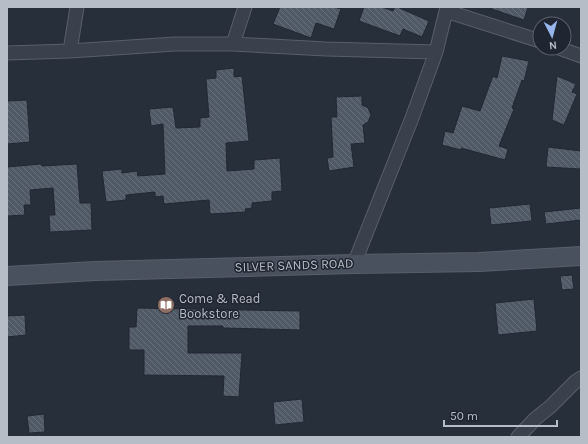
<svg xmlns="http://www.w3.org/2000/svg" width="588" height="444" viewBox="0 0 588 444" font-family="Karla,sans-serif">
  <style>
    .building { fill: url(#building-back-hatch); stroke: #222833 }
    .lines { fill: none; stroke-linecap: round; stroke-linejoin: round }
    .street-casing { stroke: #595f6a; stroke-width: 15 }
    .secondary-casing { stroke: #595f6a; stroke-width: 20 }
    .street { stroke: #3b414c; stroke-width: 13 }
    .secondary { stroke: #49515e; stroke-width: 18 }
    .labels { text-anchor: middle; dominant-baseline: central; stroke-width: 3; stroke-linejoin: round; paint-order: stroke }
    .street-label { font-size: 13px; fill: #b7bdc7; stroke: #202631 }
    .poi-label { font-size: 13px; fill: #b7bdc7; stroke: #202631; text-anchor: start }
  </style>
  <defs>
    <pattern id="building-back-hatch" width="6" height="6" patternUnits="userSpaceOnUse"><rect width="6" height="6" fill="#505966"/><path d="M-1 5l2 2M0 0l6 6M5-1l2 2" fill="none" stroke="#676f7a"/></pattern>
  </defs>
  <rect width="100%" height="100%" fill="#272f3b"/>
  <path class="building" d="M280,7H334L341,9L334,29L316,23L311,38L273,24Z
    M364,7H382L393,11L395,7H397L429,21L422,37L403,29L400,36L359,21Z
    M492,7H528L524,20L492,9Z
    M502,56L529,61L524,81L522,80L512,108L514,109L499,146L508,149L505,160L461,148V150L442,145L445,131L453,133L462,106L480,111L493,76L497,78Z
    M234,68V77L242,76L249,141L226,143L227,171L254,169V160L280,158L282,191L272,192V201L252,203V208L245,209L246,212L210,214L209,200L164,204L163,196L155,197V192L126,195V200L106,202L102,171L122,169V173L137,171L138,176L165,174L163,124L151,126L149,109L173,107L176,128L200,127V118L209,117L206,79L216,78V70Z
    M557,76L576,84L572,92L577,94L564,125L552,120Z
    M362,96V105L368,108L371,115L368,122L363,125L365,143L351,144L354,167L329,171L327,158L333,157L331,117H337L336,97Z
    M27,100L30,142L7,144V101Z
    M548,147L581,151V169L546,167Z
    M41,164L42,166L77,164L80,203H91L92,230L50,232L49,215H55L53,188L30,190L31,205H24L25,215L7,216V167Z
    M530,204L532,221L491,225L489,208Z
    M581,208V220L546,224L544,212Z
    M572,275L574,289L562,290L560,276Z
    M534,299L537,331L498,335L495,303Z
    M137,308L300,311V330L223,328V326H188V353H242L239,397L223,396L224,376L144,375V350H129V327H136Z
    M25,315L26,335L7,337V316Z
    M302,399L304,422L275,425L273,402Z
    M44,414L45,432L29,433L27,416Z"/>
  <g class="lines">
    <g class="street-casing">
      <path id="street" d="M446,11L540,41
        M233,44L245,7
        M559,48L581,56
        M70,51L77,7
        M7,53L70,51L175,44H233L326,49L436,52
        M354,264L412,118L436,52L447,7
        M518,437L535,419L551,406L575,382L581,378"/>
    </g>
    <g class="secondary-casing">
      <path id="secondary" d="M7,276L95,271L354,264L479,262L581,256"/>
    </g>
    <use href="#street" class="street"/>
    <use href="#secondary" class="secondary"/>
  </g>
  <defs>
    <g id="library-disc" transform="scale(0.9)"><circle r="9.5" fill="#8d6e63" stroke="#202631"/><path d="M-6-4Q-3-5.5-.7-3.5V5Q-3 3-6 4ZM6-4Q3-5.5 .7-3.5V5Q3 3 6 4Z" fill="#fff"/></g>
  </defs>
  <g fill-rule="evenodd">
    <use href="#library-disc" x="166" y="305"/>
  </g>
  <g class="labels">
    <g class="street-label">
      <text transform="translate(294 265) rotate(-2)">SILVER SANDS ROAD</text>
    </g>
    <g class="poi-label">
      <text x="179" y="298">Come &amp; Read<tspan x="179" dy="15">Bookstore</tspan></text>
    </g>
  </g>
  <rect width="588" height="444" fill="none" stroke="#b7bdc7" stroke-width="16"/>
  <g transform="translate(552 36) rotate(174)"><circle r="19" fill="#202631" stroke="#5c626d"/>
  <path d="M0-3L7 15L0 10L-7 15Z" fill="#97b6eb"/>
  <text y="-6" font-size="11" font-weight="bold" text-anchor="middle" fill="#b7bdc7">N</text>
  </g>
  <path d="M444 420v6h113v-6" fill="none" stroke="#b7bdc7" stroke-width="2"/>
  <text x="450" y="420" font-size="12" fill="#b7bdc7" stroke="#202631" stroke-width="3" paint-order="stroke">50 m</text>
</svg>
